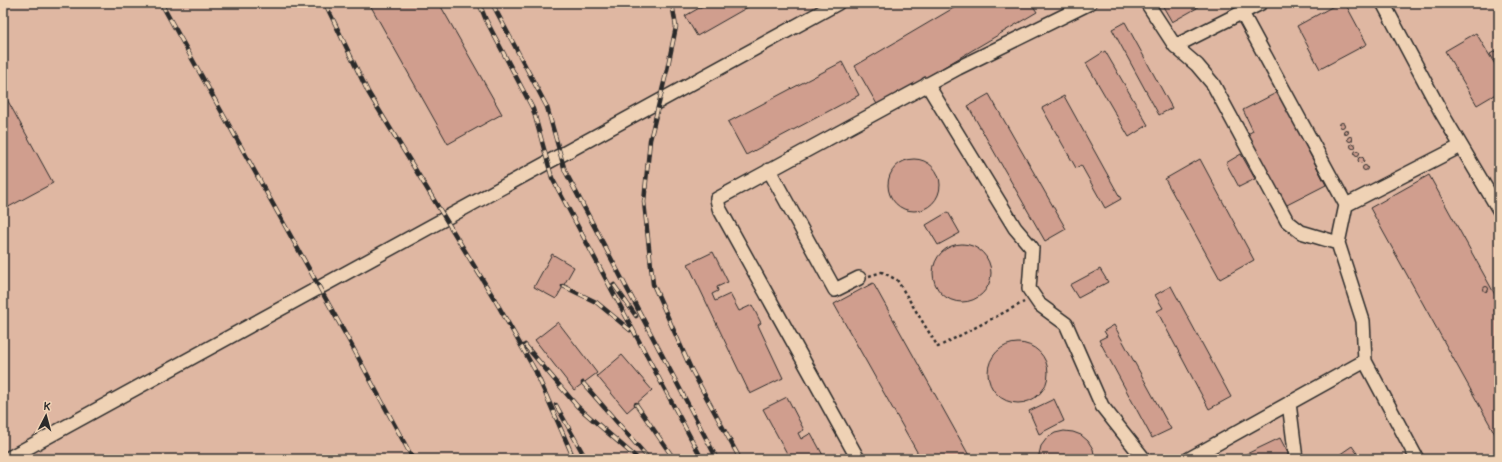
<svg xmlns="http://www.w3.org/2000/svg" width="1502" height="462" viewBox="0 0 1502 462" font-family="Pangolin,sans-serif">
  <style>
    .built { fill: #dfb7a2 }
    .building { fill: #d09e8e; stroke: #2b2b2b }
    .lines { fill: none; stroke-linecap: round; stroke-linejoin: round }
    .minor-casing { stroke: #2b2b2b; stroke-width: 16 }
    .path { stroke: #2b2b2b; stroke-width: 2.5; stroke-dasharray: 3 3; stroke-linecap: butt }
    .minor { stroke: #efd2b5; stroke-width: 13 }
    .rail-casing { stroke: #2b2b2b; stroke-width: 4.5 }
    .rail { stroke: #efd2b5; stroke-width: 3; stroke-dasharray: 9; stroke-linecap: butt }
  </style>
  <rect width="100%" height="100%" fill="#ebc6ad"/>
  <filter id="ink" filterUnits="userSpaceOnUse"><feTurbulence type="fractalNoise" baseFrequency=".025" numOctaves="2"/><feDisplacementMap in="SourceGraphic" scale="8" xChannelSelector="R" yChannelSelector="G"/><feConvolveMatrix kernelMatrix="1 2 1 2 8 2 1 2 1" color-interpolation-filters="sRGB"/></filter>
  <g filter="url(#ink)">
    <path class="built" d="M3,3H1499V459H3Z"/>
    <path class="building" d="M369,3H439L502,114L448,144Z
      M708,3H755L697,36L685,16Z
      M962,3H1031L1037,12L878,106L855,66Z
      M1161,3H1197V8L1172,22Z
      M1339,3H1345L1367,44L1320,69L1297,26Z
      M1125,22L1172,108L1159,115L1112,29Z
      M1476,33L1499,71V92L1477,105L1445,51Z
      M1499,49V69L1490,54Z
      M1105,51L1148,125L1129,137L1086,63Z
      M842,62L859,95L746,155L728,122Z
      M3,92L53,183L3,210Z
      M1278,92L1326,185L1281,208L1244,136L1253,131L1243,110Z
      M989,94L1066,229L1045,241L968,106Z
      M1064,96L1121,199L1105,208L1081,165L1076,168L1042,108Z
      M1339.5 125a2.5 2.5 0 1 1 5 0a2.5 2.5 0 1 1-5 0Z
      M1343.5 132a2.5 2.5 0 1 1 5 0a2.5 2.5 0 1 1-5 0Z
      M1347.5 139a2.5 2.5 0 1 1 5 0a2.5 2.5 0 1 1-5 0Z
      M1350.5 146a2.5 2.5 0 1 1 5 0a2.5 2.5 0 1 1-5 0Z
      M1354.5 153a2.5 2.5 0 1 1 5 0a2.5 2.5 0 1 1-5 0Z
      M1241,154L1255,179L1239,187L1226,163Z
      M1358 160a3 3 0 1 1 6 0a3 3 0 1 1-6 0Z
      M1200,159L1254,260L1220,279L1165,179Z
      M888 185a26 26 0 1 1 52 0a26 26 0 1 1-52 0Z
      M1362.5 168a2.5 2.5 0 1 1 5 0a2.5 2.5 0 1 1-5 0Z
      M1429,175L1499,302V441L1370,208Z
      M948,212L960,233L938,245L926,225Z
      M933 273a29 29 0 1 1 58 0a29 29 0 1 1-58 0Z
      M713,252L728,282L717,287L718,291L712,294L715,301L730,294L739,311L752,305L761,323L758,325L783,378L750,394L688,264Z
      M552,254L574,267L556,299L534,287Z
      M1100,269L1108,282L1078,298L1070,285Z
      M873,283L971,459H921L834,304Z
      M1171,286L1231,397L1209,409L1157,311L1163,308L1155,295Z
      M1483.5 289a2.5 2.5 0 1 1 5 0a2.5 2.5 0 1 1-5 0Z
      M1494.5 310a2.5 2.5 0 1 1 5 0a2.5 2.5 0 1 1-5 0Z
      M558,322L597,373L574,390L535,340Z
      M1114,325L1171,429L1152,438L1099,340L1107,336L1104,331Z
      M988 373a30 30 0 1 1 60 0a30 30 0 1 1-60 0Z
      M622,355L652,390L627,412L597,376Z
      M787,397L804,430L798,433L801,439L811,433L825,459H790L763,409Z
      M1054,399L1064,421L1039,434L1029,411Z
      M1064,431L1073,432L1081,435L1088,441L1093,449L1095,459H1038L1041,446L1047,438L1055,433Z
      M1280,438L1291,459H1236Z
      M1352,446L1361,459H1342L1339,455Z"/>
    <g class="lines">
      <g class="minor-casing">
        <path id="minor" d="M1147,3L1175,46L1261,3
          M1383,3L1441,112L1499,210
          M1242,13L1346,205L1338,243L1363,321L1365,361
          M1175,46L1197,65L1213,84L1287,221L1301,232L1338,243
          M927,84L1015,228L1032,248L1029,289L1040,305L1066,324L1102,406L1144,459
          M769,170L835,290L859,278
          M1346,205L1461,146
          M1289,403L1296,459
          M7,459L838,3
          M858,459L719,208L717,199L958,68L1090,3
          M1189,459L1365,361L1417,459"/>
      </g>
      <path class="path" d="M869,276L882,272L897,280L938,347L1024,302"/>
      <use href="#minor" class="minor"/>
      <g class="rail-casing">
        <path id="rail" d="M161,3L352,346L413,459
          M325,3L368,92L495,300L536,372L574,459
          M479,3L486,20L533,109L552,178L702,459
          M492,3L547,107L565,171L717,459
          M672,3L676,27L667,70L650,140L644,202L653,284L691,369L740,459
          M614,285L636,316
          M563,286L596,302L630,330
          M525,345L577,406L638,459
          M583,383L649,459
          M636,404L674,459
          M556,405L586,459"/>
      </g>
      <use href="#rail" class="rail"/>
    </g>
  </g>
  <rect width="1502" height="462" fill="none" stroke="#efd2b5" stroke-width="16"/>
  <rect x="8" y="8" width="1486" height="446" fill="none" stroke="#2b2b2b" stroke-width="1.5" filter="url(#ink)"/>
  <g transform="translate(46 416) rotate(6)" stroke="#efd2b5" stroke-width="3" paint-order="stroke">
  <path d="M0-3L7 15L0 10L-7 15Z" fill="#2b2b2b"/>
  <text y="-6" font-size="11" font-weight="bold" text-anchor="middle" fill="#2b2b2b">K</text>
  </g>
</svg>
